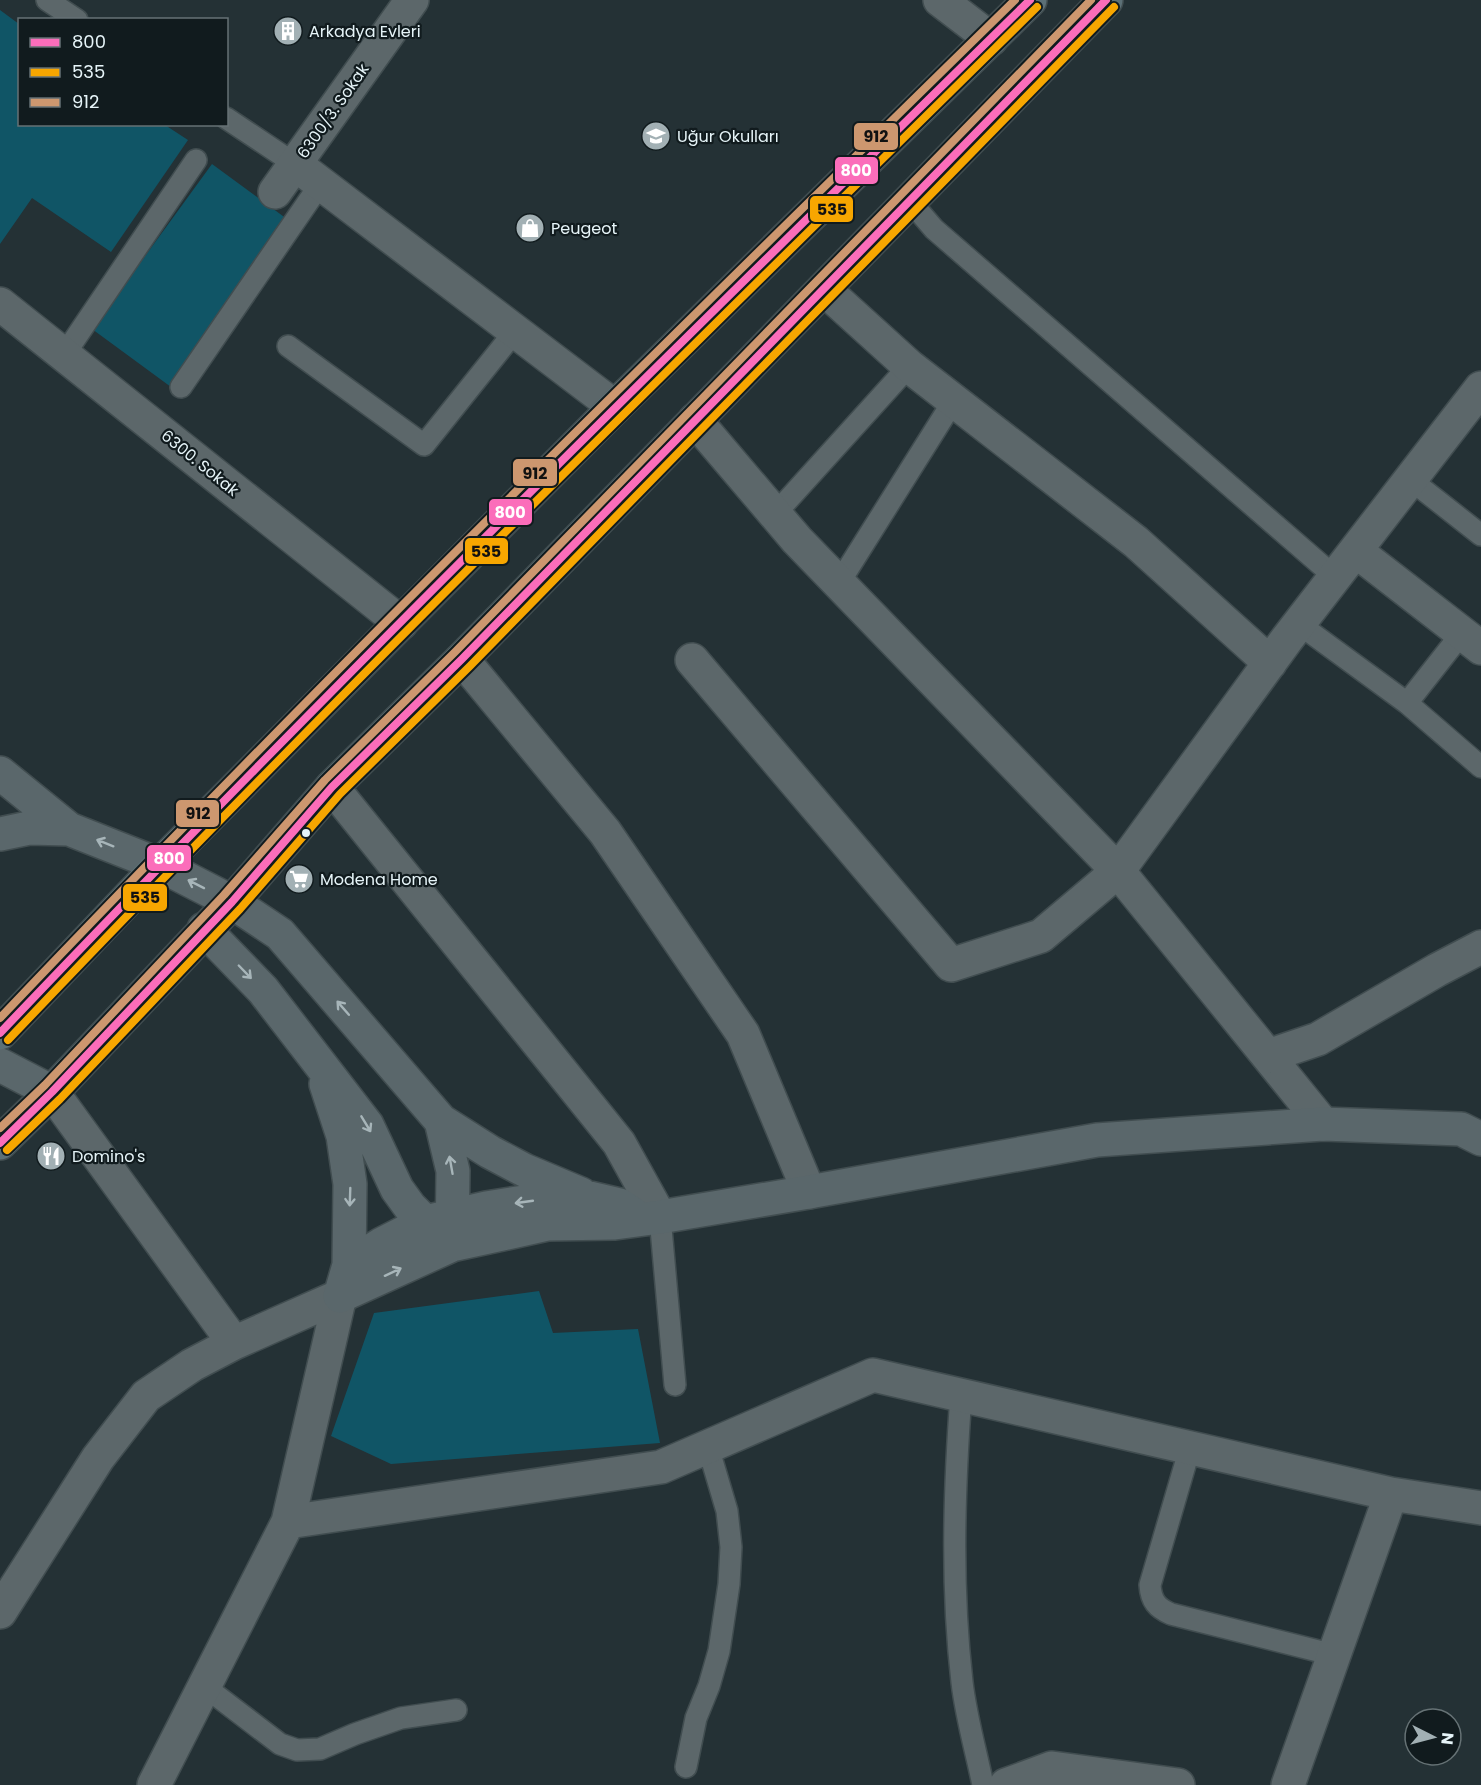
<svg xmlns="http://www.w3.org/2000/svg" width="1481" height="1785" viewBox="0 0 1481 1785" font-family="Poppins,sans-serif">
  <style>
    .green { fill: #105566 }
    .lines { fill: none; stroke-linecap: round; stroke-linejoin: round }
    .lane-casing { stroke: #414d50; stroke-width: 24 }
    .street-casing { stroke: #414d50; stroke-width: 36 }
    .secondary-casing { stroke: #414d50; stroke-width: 36 }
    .highway-casing { stroke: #414d50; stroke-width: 36 }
    .lane { stroke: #5c676a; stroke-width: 21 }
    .street { stroke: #5c676a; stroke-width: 33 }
    .secondary { stroke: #5a676b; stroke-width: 33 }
    .highway { stroke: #5c7076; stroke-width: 33 }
    .bus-1-casing { stroke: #111b1e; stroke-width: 12 }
    .bus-2-casing { stroke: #111b1e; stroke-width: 12 }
    .bus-3-casing { stroke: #111b1e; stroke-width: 12 }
    .bus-1 { stroke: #fb6dba; stroke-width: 8 }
    .bus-2 { stroke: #f7a600; stroke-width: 8 }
    .bus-3 { stroke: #cd976f; stroke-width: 8 }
    .oneway { stroke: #a7b5b9 }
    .bus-dot { fill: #e6f4f8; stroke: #111b1e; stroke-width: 2 }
    .labels { text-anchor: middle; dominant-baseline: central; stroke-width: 4.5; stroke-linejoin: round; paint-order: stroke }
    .poi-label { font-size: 16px; fill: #e6f4f8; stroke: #111b1e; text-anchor: start }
    .street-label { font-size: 16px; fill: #e6f4f8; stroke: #111b1e }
    .line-badge { stroke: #111b1e; stroke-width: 2 }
    .badge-label { font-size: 16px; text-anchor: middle; font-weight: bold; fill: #fff }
    .pale-badge-label { font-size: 16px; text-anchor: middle; font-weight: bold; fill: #111 }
  </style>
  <rect width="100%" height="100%" fill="#243135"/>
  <path class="green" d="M0,10L19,24L20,124L165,125L188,140L111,252L32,198L0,244Z
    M212,164L291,222L171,387L92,329Z
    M539,1291L553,1333L638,1329L660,1443L391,1464L331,1436L374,1313Z"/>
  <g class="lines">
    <g class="lane-casing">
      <path id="lane" d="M47,0L77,20
        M226,118L295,164
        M910,201L934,229L1335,577
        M288,346L424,445L516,330
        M64,355L196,160
        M181,387L321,183
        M1411,480L1481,535
        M775,514L909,366
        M839,583L954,400
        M1299,624L1407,703L1481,767
        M1407,703L1462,633
        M660,1217L675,1385
        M961,1395C954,1491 951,1586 962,1682C966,1717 976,1751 983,1785
        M1190,1448L1150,1585C1151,1601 1157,1608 1171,1614L1334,1655
        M204,1686L280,1744L297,1750L320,1749L355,1734L401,1718L456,1710
        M686,1767L696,1718L709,1686L719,1651L729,1584L731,1547L727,1511L708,1447"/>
    </g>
    <g class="street-casing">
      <path id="street" d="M940,0L991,39
        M295,164L615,407
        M275,192L412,0
        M824,289L909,366L1136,542L1270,663
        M0,304L401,623
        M695,420L797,540L1118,871L1323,1124
        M1356,551L1481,648
        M462,659L605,832L743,1034L809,1192
        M692,660L951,965L1041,936L1118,871L1287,639L1481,388
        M332,787L619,1143L660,1217
        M1268,1056L1318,1039L1437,970L1481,947
        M52,1092L234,1343
        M288,1522L661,1467L873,1375L1391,1494L1481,1508
        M0,1612L98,1458L146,1396L192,1365L234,1343L340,1296
        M154,1785L288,1522L340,1296
        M1006,1785L1052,1768L1178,1785
        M1288,1785L1391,1494"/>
    </g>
    <g class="secondary-casing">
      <path id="secondary" d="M0,773L69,829L160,865L232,902L280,934L441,1121L453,1171L452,1245
        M0,834L29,828L69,829
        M204,929L263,990L367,1125L397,1189L410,1207L425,1222L452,1245
        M0,1065L52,1092
        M326,1084L343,1136L350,1184L349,1265
        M441,1121L490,1152L524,1170L581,1194
        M340,1296L452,1245L548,1224L615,1223L660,1217L809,1192L1097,1140L1323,1124L1461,1129L1481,1139
        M340,1296L349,1265L382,1244L425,1222L486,1208L530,1201L590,1198L620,1205L636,1216"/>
    </g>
    <g class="highway-casing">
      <path id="highway" d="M0,1033L160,865L615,407L1030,0
        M0,1143L52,1092L232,902L332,787L462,659L1106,0"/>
    </g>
    <use href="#lane" class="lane"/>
    <use href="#street" class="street"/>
    <use href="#secondary" class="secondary"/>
    <use href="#highway" class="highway"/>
    <g class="bus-1-casing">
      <path id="bus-1" d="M0,1033C335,681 683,340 1030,0
        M0,1143L52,1092L232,902L332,787L462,659L1106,0"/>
    </g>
    <g class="bus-2-casing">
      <path id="bus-2" d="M8,1040C343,688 690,348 1037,7
        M7,1150L60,1099L240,909L340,794L470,666L1114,7"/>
    </g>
    <g class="bus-3-casing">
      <path id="bus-3" d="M0,1018C330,671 673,335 1015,0
        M0,1128L45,1085L224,895L325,780L455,652L1091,0"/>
    </g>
    <use href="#bus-1" class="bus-1"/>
    <use href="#bus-2" class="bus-2"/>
    <use href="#bus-3" class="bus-3"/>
  </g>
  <defs><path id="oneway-shaft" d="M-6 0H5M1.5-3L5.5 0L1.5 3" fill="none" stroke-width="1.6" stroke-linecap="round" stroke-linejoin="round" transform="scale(1.5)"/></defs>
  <g class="oneway">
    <use href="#oneway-shaft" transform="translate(105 843) rotate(-158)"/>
    <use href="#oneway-shaft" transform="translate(196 884) rotate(-153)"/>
    <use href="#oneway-shaft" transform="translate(245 972) rotate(46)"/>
    <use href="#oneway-shaft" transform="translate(343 1008) rotate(-131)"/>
    <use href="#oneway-shaft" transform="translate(366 1124) rotate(59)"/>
    <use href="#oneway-shaft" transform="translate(451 1165) rotate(-100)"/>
    <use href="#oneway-shaft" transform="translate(350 1197) rotate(92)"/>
    <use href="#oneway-shaft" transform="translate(524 1202) rotate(172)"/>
    <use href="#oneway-shaft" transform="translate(393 1272) rotate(-25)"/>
  </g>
  <defs>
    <g id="building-disc" transform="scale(1.5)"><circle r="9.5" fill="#a2b0b4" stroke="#111b1e"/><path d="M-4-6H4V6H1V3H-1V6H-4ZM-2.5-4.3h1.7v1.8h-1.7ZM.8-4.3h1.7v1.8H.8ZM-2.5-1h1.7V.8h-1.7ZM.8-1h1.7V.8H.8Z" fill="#fff"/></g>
    <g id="school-disc" transform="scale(1.5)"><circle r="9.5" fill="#a2b0b4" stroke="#111b1e"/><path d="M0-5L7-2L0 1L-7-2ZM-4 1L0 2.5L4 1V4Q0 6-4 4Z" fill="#fff"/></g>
    <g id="shop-disc" transform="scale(1.5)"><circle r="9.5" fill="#a2b0b4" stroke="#111b1e"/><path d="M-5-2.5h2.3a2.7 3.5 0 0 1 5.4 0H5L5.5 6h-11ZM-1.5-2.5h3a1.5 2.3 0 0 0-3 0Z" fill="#fff"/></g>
    <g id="supermarket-disc" transform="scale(1.5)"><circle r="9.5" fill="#a2b0b4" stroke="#111b1e"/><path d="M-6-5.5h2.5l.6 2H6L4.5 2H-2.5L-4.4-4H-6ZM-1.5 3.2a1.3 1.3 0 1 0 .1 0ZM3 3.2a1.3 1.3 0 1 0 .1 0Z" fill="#fff"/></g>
    <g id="restaurant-disc" transform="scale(1.5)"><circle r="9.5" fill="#a2b0b4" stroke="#111b1e"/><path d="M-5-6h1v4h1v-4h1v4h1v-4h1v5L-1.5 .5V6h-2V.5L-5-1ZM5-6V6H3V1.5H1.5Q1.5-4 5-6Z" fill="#fff"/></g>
  </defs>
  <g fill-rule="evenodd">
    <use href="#building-disc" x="288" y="31"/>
    <use href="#school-disc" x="656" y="136"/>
    <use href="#shop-disc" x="530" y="228"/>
    <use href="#supermarket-disc" x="299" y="879"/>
    <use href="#restaurant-disc" x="51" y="1156"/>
  </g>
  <circle class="bus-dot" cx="306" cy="833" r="5"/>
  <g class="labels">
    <g class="poi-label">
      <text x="309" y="31">Arkadya Evleri</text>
      <text x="677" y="136">Uğur Okulları</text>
      <text x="551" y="228">Peugeot</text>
      <text x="320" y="879">Modena Home</text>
      <text x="72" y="1156">Domino's</text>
    </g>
    <g class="street-label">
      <text transform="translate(333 111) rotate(-55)">6300/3. Sokak</text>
      <text transform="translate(200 463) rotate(39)">6300. Sokak</text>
    </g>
  </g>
  <g class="line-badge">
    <rect x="853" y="122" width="46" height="29" rx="6" fill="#cd976f"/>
    <rect x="834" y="156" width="45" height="29" rx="6" fill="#fb6dba"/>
    <rect x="809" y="195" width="45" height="28" rx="6" fill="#f7a600"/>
    <rect x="512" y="458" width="46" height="29" rx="6" fill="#cd976f"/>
    <rect x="488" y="498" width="45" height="28" rx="6" fill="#fb6dba"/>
    <rect x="464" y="537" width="45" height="28" rx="6" fill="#f7a600"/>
    <rect x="175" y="799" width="45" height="29" rx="6" fill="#cd976f"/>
    <rect x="146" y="844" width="46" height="28" rx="6" fill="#fb6dba"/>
    <rect x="122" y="883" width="46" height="29" rx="6" fill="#f7a600"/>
  </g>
  <g class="badge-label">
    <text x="856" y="176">800</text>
    <text x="510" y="518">800</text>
    <text x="169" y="864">800</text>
  </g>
  <g class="pale-badge-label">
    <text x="876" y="142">912</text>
    <text x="832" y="215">535</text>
    <text x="535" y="479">912</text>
    <text x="486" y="557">535</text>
    <text x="198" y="819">912</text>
    <text x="145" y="903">535</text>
  </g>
  <rect x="18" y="18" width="210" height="108" fill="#111b1e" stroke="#667275" stroke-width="1.5"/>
  <rect x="30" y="38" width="30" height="9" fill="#fb6dba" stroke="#667275" stroke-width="1.5"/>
  <text x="72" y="48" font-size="18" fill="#e6f4f8">800</text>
  <rect x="30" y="68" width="30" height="9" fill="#f7a600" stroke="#667275" stroke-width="1.5"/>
  <text x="72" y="78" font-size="18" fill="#e6f4f8">535</text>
  <rect x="30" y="98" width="30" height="9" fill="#cd976f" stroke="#667275" stroke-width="1.5"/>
  <text x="72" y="108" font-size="18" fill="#e6f4f8">912</text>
  <g transform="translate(1433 1737) rotate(96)"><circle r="28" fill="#111b1e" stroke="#667275" stroke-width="1.5"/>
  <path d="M0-4.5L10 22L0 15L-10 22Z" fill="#a2b0b4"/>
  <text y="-9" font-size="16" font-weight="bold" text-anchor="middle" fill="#e6f4f8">N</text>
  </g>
</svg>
